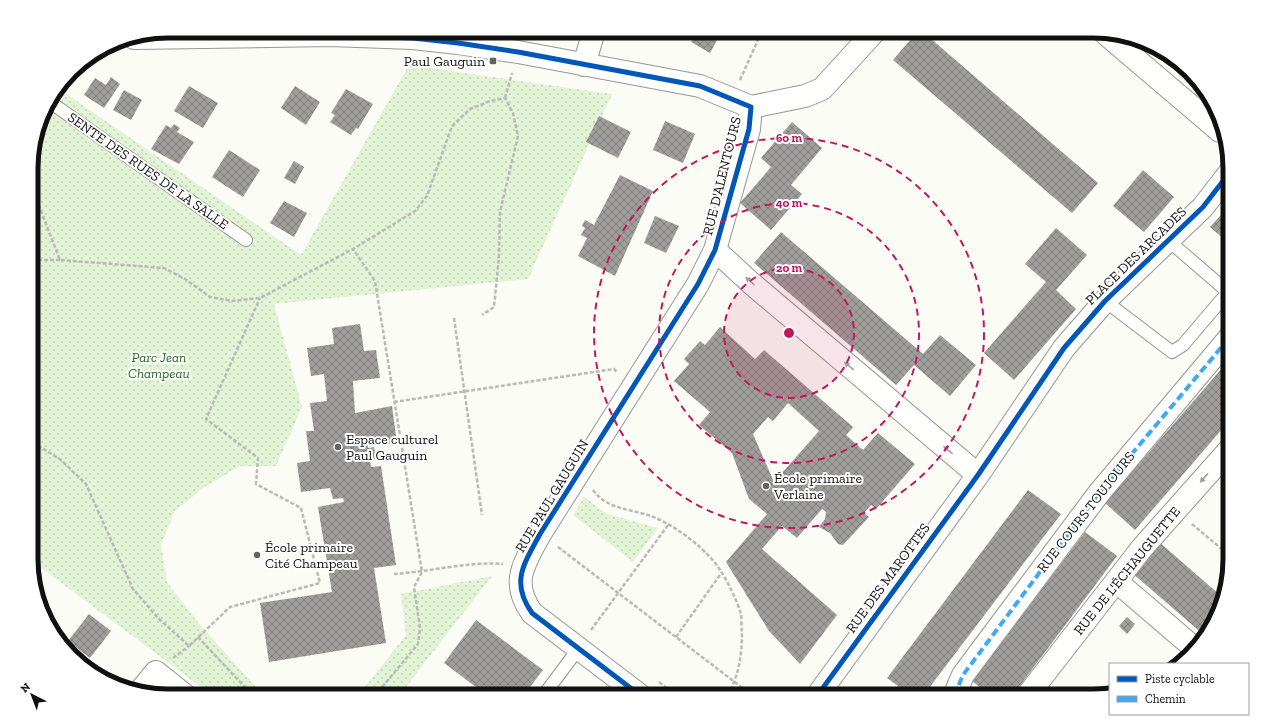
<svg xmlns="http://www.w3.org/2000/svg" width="1261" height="727" viewBox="0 0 1261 727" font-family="'Zilla Slab',serif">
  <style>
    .grass { fill: url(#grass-dots) }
    .building { fill: url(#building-cross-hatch); fill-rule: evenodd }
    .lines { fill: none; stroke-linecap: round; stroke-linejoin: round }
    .lane-casing { stroke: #969694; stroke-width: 14 }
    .street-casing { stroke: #969694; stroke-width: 24 }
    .path { stroke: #b9b9b8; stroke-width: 2.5; stroke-dasharray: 4 2; stroke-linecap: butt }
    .lane { stroke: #fffffe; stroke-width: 12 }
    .street { stroke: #fffffe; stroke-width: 22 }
    .quiet { stroke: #3fa9f5; stroke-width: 4; stroke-dasharray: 8 4; stroke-linecap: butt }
    .cycleway-casing { stroke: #fff; stroke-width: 8 }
    .cycleway { stroke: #0057b8; stroke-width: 5 }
    .oneway { fill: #9f9f9f }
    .ring { fill: none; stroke: #c2185b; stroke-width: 2; stroke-dasharray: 7 5 }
    .poi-dot { fill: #636360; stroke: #fff; stroke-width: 1.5 }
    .labels { text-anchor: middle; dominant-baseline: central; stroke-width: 4; stroke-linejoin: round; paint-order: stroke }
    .poi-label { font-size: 14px; fill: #101010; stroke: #fff; text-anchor: start }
    .street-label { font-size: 14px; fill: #101010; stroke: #fff }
    .park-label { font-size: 14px; font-style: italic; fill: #256b1c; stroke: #fff }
    .rim { fill: none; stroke: #101010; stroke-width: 5 }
    .centre { fill: #c2185b; stroke: #fff; stroke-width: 2 }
    .ring-label { font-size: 12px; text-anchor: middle; font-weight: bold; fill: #c2185b; stroke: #fff; stroke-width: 4; stroke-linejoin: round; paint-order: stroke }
  </style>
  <defs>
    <pattern id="grass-dots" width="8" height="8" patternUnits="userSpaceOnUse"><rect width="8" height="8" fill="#e3f3d5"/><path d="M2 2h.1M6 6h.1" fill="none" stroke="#c2cfb6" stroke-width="1.8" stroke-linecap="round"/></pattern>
    <pattern id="building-cross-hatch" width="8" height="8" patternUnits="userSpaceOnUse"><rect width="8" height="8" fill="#a09e9b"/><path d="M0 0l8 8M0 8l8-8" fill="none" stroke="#817f7d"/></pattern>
  </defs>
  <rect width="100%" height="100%" fill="#fcfcf6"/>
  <path class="grass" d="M409,65L612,94L528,279L274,304L302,407L276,466H240L203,488L174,512L161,545L167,582L201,626L264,696H213L32,561V151L45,107L59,89L301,255Z
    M584,497L607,514L658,528L633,562L573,515Z
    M492,576L399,696H295L365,687L406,635L401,594Z"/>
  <path class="building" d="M697,31H722L710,53L691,42Z
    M918,31H922L1098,183L1072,213L893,60Z
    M111,77L120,84L104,108L84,95L95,78L106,85Z
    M189,86L218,103L203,128L174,111Z
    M295,86L320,102L306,125L281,108Z
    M346,89L373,104L358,129L356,128L351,135L330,122L335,115L331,113Z
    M124,90L142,100L131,120L113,110Z
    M599,116L631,132L618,158L586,142Z
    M665,121L695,134L683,163L653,150Z
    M792,122L822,148L791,185L802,194L771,230L740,203L771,167L761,158Z
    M174,124L180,128L177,132L194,142L179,164L151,149L166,125L171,128Z
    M229,150L260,170L243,197L212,177Z
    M294,161L304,167L295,184L284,178Z
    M1143,170L1174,197L1144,232L1113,206Z
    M620,175L653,191L615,276L578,256L587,238L581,235L585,228L582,226L585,220L594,225Z
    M284,201L307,213L294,237L270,223Z
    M1230,205V244L1210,227Z
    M655,216L679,226L666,253L644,243Z
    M1056,228L1087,255L1056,290L1076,309L1014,380L984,353L1046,282L1025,264Z
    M781,232L923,354L940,335L976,365L950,396L914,365L896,385L754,263Z
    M360,324L364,351L376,350L380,378L353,381L355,413L392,406L397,443L380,445L379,439L367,441L368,448L374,447L376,459L370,460L371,467L381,466L396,565L374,568L386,643L269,662L260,603L332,592L318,507L344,502L343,498L333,499L330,488L301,492L297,463L310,461L306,431H314L310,403L327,401L324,374L311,376L307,348L334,344L332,328Z
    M720,327L755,359L764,350L853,427L846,435L863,450L878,433L915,464L876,509L871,505L864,513L869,517L843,545L838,544L830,533L819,527L825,519L826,512L822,509L797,538L782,526L762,549L837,615L800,664L769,631L726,562L767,514L749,499L732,453L699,425L710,412L674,381L689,364L684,359L700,341L705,345ZM788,403L819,431L774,482L753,434L768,417L773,421Z
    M1230,359V420L1135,530L1105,503Z
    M1028,490L1061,514L923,696H891L898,686L887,678Z
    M1085,532L1117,556L1012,696H991L972,681Z
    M1158,541L1221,596L1212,627L1204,635L1131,572Z
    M89,614L111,631L90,658L68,641Z
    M1127,617L1135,624L1127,634L1119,626Z
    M476,620L543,670L523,696H488L444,663Z
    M565,686L578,696H557Z"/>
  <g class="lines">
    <g class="lane-casing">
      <path id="lane" d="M50,102L246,240
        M1105,301L1172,352L1183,345L1228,292L1169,241
        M543,696L579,648"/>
    </g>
    <g class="street-casing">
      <path id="street" d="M1106,34L1220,131
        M134,38L330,35L413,38L458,43L518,52L700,86L751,107
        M584,65L594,31
        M751,107L805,96L822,89L875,31
        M715,250L751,283L978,475
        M1116,581L1193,647
        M142,689L156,672L186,696
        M641,696L532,613C510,582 524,564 540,534L698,284L715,250L749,129L751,107
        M817,696L978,475L1064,348L1105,301L1203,207L1230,172
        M954,696L963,675L1099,493L1230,337
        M1027,696L1142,548L1230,449"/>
    </g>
    <path class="path" d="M740,80L762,31
      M505,98L512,73
      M32,188L60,260L164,268L185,279L210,297L232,301L260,298L353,249L415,211L427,196L452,126L470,109L490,101L505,98L513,113L518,136L500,212L499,256L494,307L482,315
      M32,260H60
      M454,318L482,515
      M394,402L614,369L617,372
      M32,445L39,446L61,460L86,484L133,589L158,618L189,646L230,607L320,583L301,508L256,484L258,458L206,419L260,298
      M593,490C609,512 635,508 658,519C680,529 710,552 722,573C729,584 737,601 741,614C742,619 741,627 742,632C742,655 739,676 727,696
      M1192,524L1230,556
      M558,547L753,696
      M394,574C428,572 470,561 503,564
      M591,630L668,525
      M198,637L253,696
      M676,637L722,572
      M173,658L189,646
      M659,682L677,696
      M349,696L378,692L418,644L420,628L414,587L422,572L375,281L353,249"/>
    <use href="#lane" class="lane"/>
    <use href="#street" class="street"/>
    <path class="quiet" d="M954,696L963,675L1099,493L1230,337"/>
    <g class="cycleway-casing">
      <path id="cycleway" d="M134,38L330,35L413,38L458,43L518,52L700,86L751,107L749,129L715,250L698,284L540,534C524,564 510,582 532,613L641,696
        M817,696L978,475L1064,348L1105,301L1203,207L1230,172"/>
    </g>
    <use href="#cycleway" class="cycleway"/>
  </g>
  <defs><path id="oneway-solid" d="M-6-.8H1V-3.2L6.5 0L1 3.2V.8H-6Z"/></defs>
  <g class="oneway">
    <use href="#oneway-solid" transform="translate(750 281) rotate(-138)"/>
    <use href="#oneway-solid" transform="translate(849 366) rotate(-140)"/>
    <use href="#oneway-solid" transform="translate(948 450) rotate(-140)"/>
    <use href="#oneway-solid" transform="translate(1204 478) rotate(131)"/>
  </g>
  <circle cx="789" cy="333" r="65" fill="#c2185b" fill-opacity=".12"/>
  <g class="ring">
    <circle cx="789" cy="333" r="65"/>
    <circle cx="789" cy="333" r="130"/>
    <circle cx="789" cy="333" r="195"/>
  </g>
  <g class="poi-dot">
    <rect x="489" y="57" width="8" height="8" rx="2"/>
    <circle cx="338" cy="447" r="4"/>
    <circle cx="766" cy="486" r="4"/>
    <circle cx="257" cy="555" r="4"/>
  </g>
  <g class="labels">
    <g class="poi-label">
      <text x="485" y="61" text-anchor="end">Paul Gauguin</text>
      <text x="346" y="439">Espace culturel<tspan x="346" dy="16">Paul Gauguin</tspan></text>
      <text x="774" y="478">École primaire<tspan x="774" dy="16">Verlaine</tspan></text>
      <text x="265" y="547">École primaire<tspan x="265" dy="16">Cité Champeau</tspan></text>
    </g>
    <g class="street-label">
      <text transform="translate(148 171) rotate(35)">SENTE DES RUES DE LA SALLE</text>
      <text transform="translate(722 176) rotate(-76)">RUE D'ALENTOURS</text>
      <text transform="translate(1136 256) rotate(-44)">PLACE DES ARCADES</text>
      <text transform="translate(552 496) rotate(-59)">RUE PAUL GAUGUIN</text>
      <text transform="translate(1086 512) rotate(-52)">RUE COURS TOUJOURS</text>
      <text transform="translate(1127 571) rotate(-51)">RUE DE L'ÉCHAUGUETTE</text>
      <text transform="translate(888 578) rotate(-54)">RUE DES MAROTTES</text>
    </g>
    <g class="park-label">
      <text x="159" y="357">Parc Jean<tspan x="159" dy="16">Champeau</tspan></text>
    </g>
  </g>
  <path d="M0 0H1261V727H0ZM168 38H1093A130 130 0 0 1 1223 168V559A130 130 0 0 1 1093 689H168A130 130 0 0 1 38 559V168A130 130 0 0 1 168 38Z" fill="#fff" fill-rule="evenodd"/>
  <path class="rim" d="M168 38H1093A130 130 0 0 1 1223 168V559A130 130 0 0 1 1093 689H168A130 130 0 0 1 38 559V168A130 130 0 0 1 168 38Z"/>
  <circle cx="789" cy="333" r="6" class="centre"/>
  <g class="ring-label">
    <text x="789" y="142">60 m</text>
    <text x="789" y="207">40 m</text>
    <text x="789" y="272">20 m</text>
  </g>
  <rect x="1109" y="663" width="140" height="52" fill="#ffffff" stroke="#9f9f9f"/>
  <rect x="1117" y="676" width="20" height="6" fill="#0057b8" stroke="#9f9f9f"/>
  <text x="1145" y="683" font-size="12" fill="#101010">Piste cyclable</text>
  <rect x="1117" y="696" width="20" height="6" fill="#3fa9f5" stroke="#9f9f9f"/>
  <text x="1145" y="703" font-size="12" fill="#101010">Chemin</text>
  <g transform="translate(32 695) rotate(318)" stroke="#ffffff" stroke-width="3" paint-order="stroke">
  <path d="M0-3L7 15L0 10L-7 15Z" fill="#101010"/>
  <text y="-6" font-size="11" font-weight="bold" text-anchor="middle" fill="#101010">N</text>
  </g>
</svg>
